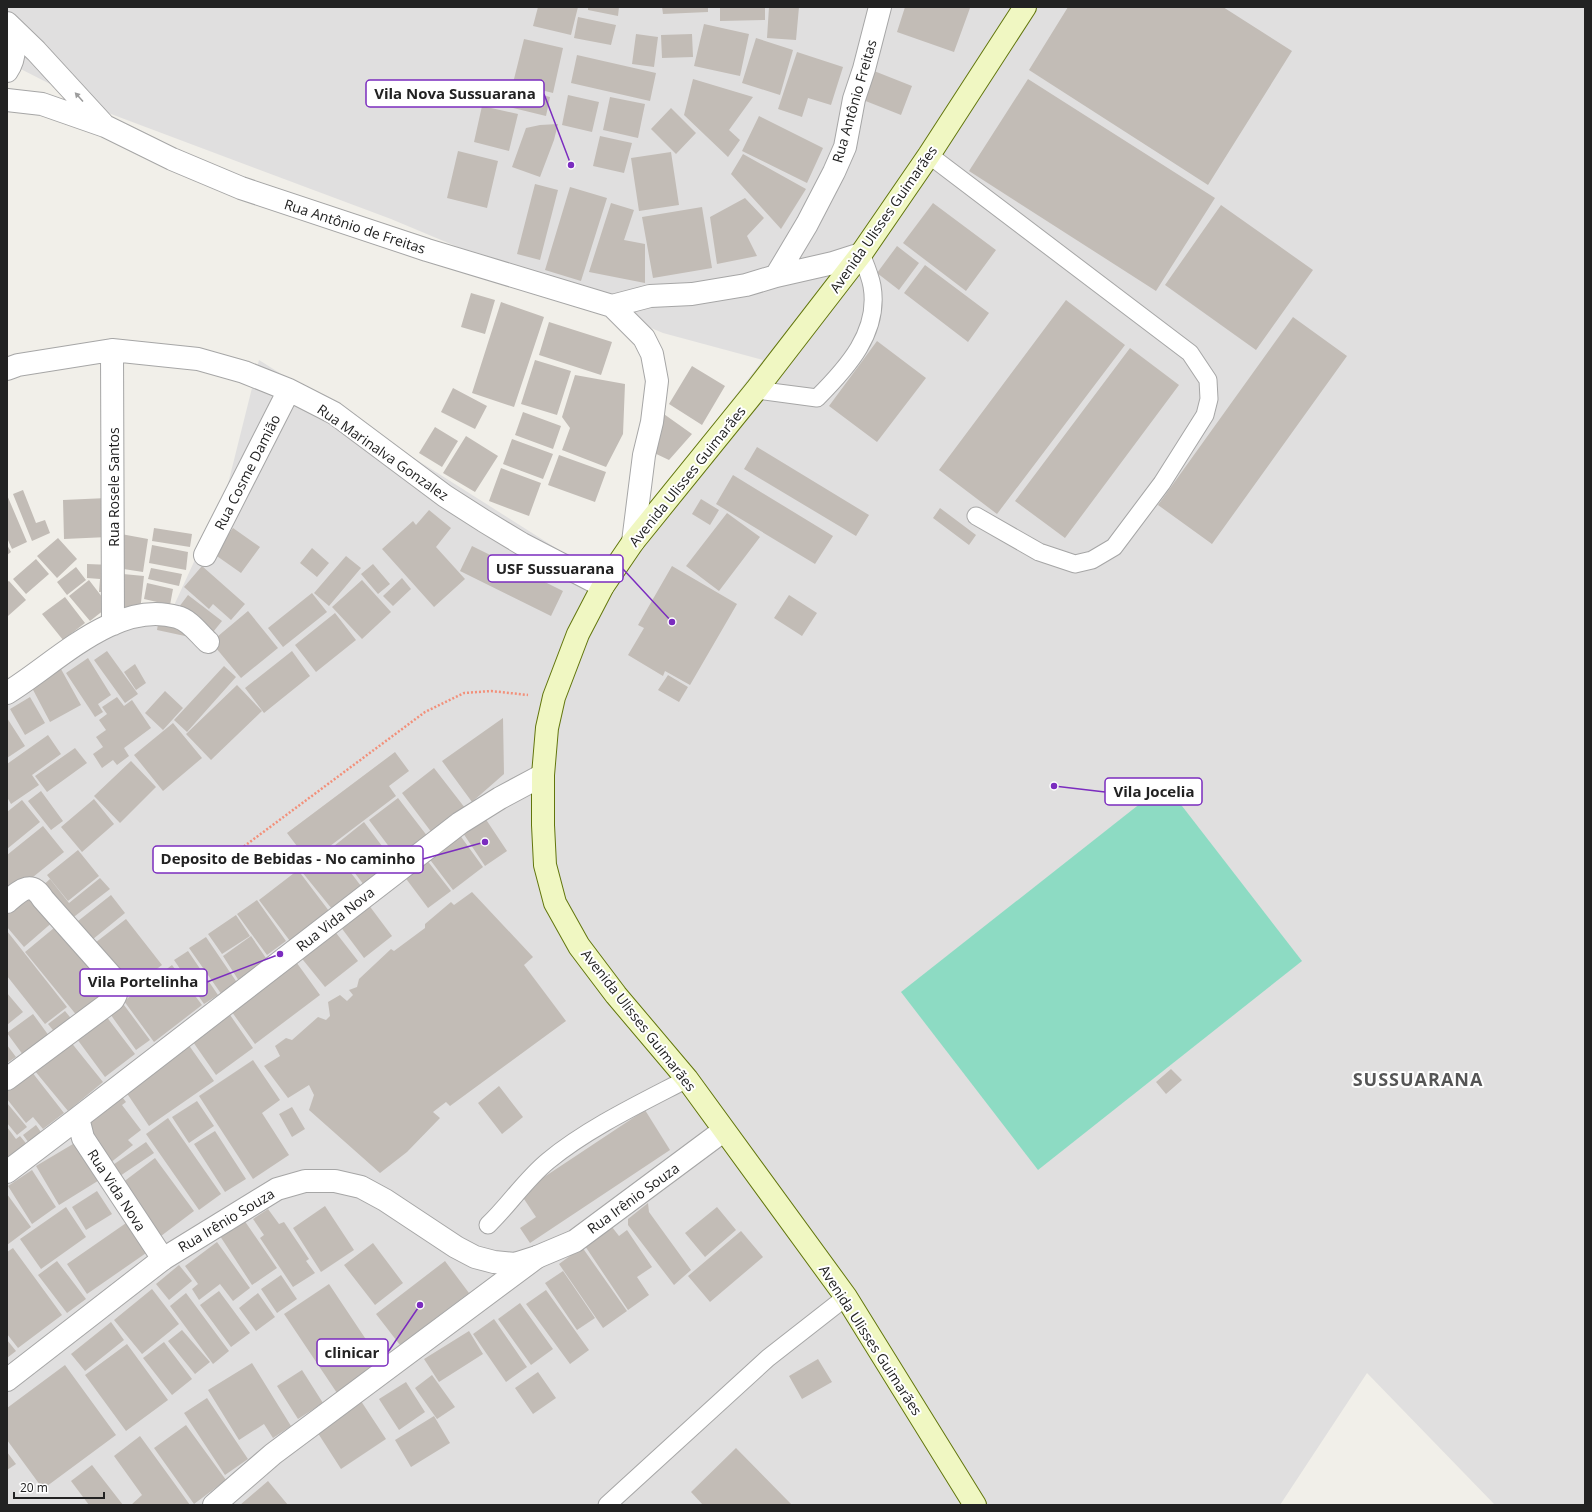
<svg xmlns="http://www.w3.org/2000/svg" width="1592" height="1512" viewBox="0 0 1592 1512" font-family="'Open Sans',sans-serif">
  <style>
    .residential { fill: #e0dfdf }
    .pitch { fill: #8ddbc3 }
    .building { fill: #c2bcb6 }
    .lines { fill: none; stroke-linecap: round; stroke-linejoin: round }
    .service-casing { stroke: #a6a6a6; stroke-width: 19 }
    .minor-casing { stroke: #a6a6a6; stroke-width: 24 }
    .tertiary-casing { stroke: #a6a6a6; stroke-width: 24 }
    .secondary-casing { stroke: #62760c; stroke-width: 24 }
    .path { stroke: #f2907a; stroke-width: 2.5; stroke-dasharray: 2 2; stroke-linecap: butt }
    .service { stroke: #fff; stroke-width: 17 }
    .minor { stroke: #fff; stroke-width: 22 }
    .tertiary { stroke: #fff; stroke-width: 22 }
    .secondary { stroke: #f0f7c2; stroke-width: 22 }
    .oneway { fill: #9c9c9c }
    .labels { text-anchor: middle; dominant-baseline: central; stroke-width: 4; stroke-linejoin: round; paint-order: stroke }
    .street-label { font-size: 14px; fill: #222; stroke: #fff }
    .district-label { font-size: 18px; font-weight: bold; letter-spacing: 1px; fill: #555; stroke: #fff }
    .leader { fill: none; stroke: #7b2cbf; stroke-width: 1.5 }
    .callout-dot { fill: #7b2cbf; stroke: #fff; stroke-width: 1.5 }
    .callout { fill: #fff; stroke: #7b2cbf; stroke-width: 1.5 }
    .callout-label { font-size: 15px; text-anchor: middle; font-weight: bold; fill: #222 }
  </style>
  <rect width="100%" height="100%" fill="#f1efe9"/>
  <path class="residential" d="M7,7H1585V1505H1495L1367,1373L1280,1505H7V685L91,630L171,612L226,492L259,360L597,574L763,360L663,333L391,219L103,111L7,62Z"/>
  <path class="pitch" d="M1165,784L1302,961L1038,1170L901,992Z"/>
  <path class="building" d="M538,7H578L571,35L533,26Z
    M588,7H619L618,16L588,10Z
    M662,7H708V12L663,14Z
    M720,7H765V20L720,21Z
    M769,7H799L796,40L767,38Z
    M905,7L970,8L954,52L897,32Z
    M1068,7H1223L1292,51L1208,185L1029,70Z
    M578,17L616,25L611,45L574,38Z
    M704,24L749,34L740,76L694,66Z
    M636,34L658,37L654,67L632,64Z
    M692,34L693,57L662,58L661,35Z
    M756,38L793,50L780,95L742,83Z
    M524,39L563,48L553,93L513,83Z
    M797,52L843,67L831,105L808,98L802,117L778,109Z
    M577,55L656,73L650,101L571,83Z
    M869,69L912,86L901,115L858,98Z
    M693,79L753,97L729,130L740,140L728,157L684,115Z
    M1028,79L1215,198L1156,291L969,171Z
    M513,88L550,97L546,116L509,107Z
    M568,95L599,102L592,132L562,125Z
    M610,97L645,104L638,138L603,130Z
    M482,106L518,114L509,151L474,142Z
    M671,108L696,133L676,154L651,129Z
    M759,116L823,148L807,183L742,151Z
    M558,124L554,140L540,177L512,167L526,128L540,125Z
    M600,136L632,143L624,173L593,166Z
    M458,151L498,161L487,208L447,198Z
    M671,152L679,205L639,211L631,158Z
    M743,154L806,189L781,229L731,174Z
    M535,184L558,190L540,260L517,254Z
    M570,187L607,198L581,281L545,270Z
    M745,198L764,218L747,236L757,256L717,264L710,217Z
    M611,203L634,210L624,240L645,244V283L589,272Z
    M933,203L996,250L966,291L903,243Z
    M1221,205L1313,270L1256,350L1165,285Z
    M702,207L712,268L653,278L642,217Z
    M897,246L919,263L899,290L877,273Z
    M925,265L989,313L968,342L904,293Z
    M471,293L495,300L485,334L461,327Z
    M1066,300L1125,345L997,514L939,470Z
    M501,302L544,317L514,407L472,393Z
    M1293,317L1347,356L1212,544L1158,505Z
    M549,322L612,342L601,375L539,355Z
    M877,341L926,378L877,442L829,406Z
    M1130,348L1179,385L1065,538L1015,501Z
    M535,360L571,371L557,415L521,404Z
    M692,366L725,386L702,425L669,404Z
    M575,375L625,384L623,434L606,467L562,450L570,428L562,417Z
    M453,388L487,406L475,429L441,412Z
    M523,412L561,426L553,449L515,435Z
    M661,412L692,434L669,460L650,451Z
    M435,427L458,441L442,467L419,453Z
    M466,436L498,456L475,492L443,473Z
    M512,439L553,454L543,479L503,464Z
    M757,447L869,515L856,536L744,469Z
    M559,455L606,472L595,502L548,485Z
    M501,468L541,483L529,516L489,501Z
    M733,475L833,536L815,564L716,504Z
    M23,490L36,523L45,520L50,533L32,541L13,494Z
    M7,495L27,542L12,549L7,538Z
    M107,498L108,537L64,539L63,500Z
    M701,499L719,510L710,525L692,514Z
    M940,508L976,535L969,545L933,518Z
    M429,510L451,528L436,547L465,579L434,607L382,549L413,521L416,525Z
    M727,513L760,537L719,591L686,566Z
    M154,528L192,534L190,547L152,541Z
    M233,528L260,547L241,573L214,554Z
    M121,534L148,539L143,572L117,568Z
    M58,538L77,559L57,578L37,556Z
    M7,545L11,552L7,555Z
    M152,545L188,552L186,570L149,563Z
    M472,546L563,591L551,616L460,571Z
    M312,548L329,563L317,577L300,563Z
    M346,556L361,568L329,606L314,593Z
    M36,559L49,574L26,594L13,579Z
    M87,564L112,565L111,592H99L100,579L87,578Z
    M373,564L390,584L378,594L361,574Z
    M202,566L245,604L231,620L213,604L209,609L184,587Z
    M672,566L737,604L690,685L665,671L663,676L628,655L644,628L638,625Z
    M76,567L86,580L67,595L57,582Z
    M151,568L182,574L179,586L148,579Z
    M123,574L144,576L140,611L118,608Z
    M402,578L411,589L393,606L383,596Z
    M89,580L109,606L90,621L69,596Z
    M362,580L391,612L362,639L332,607Z
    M9,581L26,600L8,616L7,615V582Z
    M147,583L173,589L170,605L144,599Z
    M312,593L327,612L283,647L268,628Z
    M188,595L222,621L209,637L176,611Z
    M789,595L817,613L802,636L774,618Z
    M65,597L85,623L63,640L42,614Z
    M248,611L278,648L241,678L211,642Z
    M335,613L356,640L316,672L295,645Z
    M159,618L187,624L185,636L157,630Z
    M107,651L138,694L125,703L94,660Z
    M292,651L310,676L264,713L245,688Z
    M88,658L111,695L98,704L103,712L95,717L66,673Z
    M135,664L146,683L136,690L124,672Z
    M224,666L236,677L187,732L174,720Z
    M61,669L81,705L50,722L31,686Z
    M668,675L688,687L679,702L658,690Z
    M237,685L262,711L211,760L186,734Z
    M165,691L183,708L163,730L145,713Z
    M30,697L45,723L25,735L10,709Z
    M117,697L124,706L132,700L151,728L124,748L129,756L117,765L113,760L102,768L93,754L103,747L96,737L106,730L99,720L107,714L102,707Z
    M7,718L25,746L7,758Z
    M503,718L504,774L472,802L442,761Z
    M173,723L202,758L163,791L134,755Z
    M48,735L61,754L32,775L39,785L11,804L7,797V764Z
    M75,748L87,763L47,792L35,776Z
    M395,752L409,771L389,786L396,796L309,862L287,833Z
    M131,761L156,787L120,823L94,796Z
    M434,768L465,808L432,833L402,793Z
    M41,791L63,821L51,830L28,801Z
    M398,798L428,837L399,860L369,820Z
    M94,799L114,824L82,852L61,827Z
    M22,800L40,822L7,849V812Z
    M485,818L507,851L485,866L463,833Z
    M364,822L394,862L364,885L334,846Z
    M43,826L64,852L7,898V855Z
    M459,834L483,867L453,890L428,857Z
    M332,848L361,886L332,909L302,872Z
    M78,850L99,876L68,901L47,875Z
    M426,859L451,891L428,908L404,876Z
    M298,870L329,911L290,941L259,900Z
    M100,878L110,889L66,923L39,889L50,879L69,903Z
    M29,889L55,920L24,947L7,927V908Z
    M472,892L533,957L524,965L566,1021L450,1106L446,1102L433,1112L440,1118L407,1152L380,1173L309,1110L314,1095L309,1085L288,1098L264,1066L280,1056L275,1046L286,1038L292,1040L318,1017L326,1020L330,1016L328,1002L340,995L347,1001L353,995L349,990L357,987L359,979L391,949L394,951L425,928V924L451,902L454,905Z
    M111,895L125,913L87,944L73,925Z
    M257,900L286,941L267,955L237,914Z
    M368,904L392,936L364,958L340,926Z
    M236,915L250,936L222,954L208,934Z
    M126,919L162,965L126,992L91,946Z
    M60,923L113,988L78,1017L25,952Z
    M333,929L358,961L325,987L299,955Z
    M7,931L67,1007L45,1024L7,976Z
    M251,936L268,961L239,981L223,956Z
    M206,937L238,984L222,995L189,948Z
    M188,951L218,995L204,1004L174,960Z
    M294,959L320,995L255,1044L229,1008Z
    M172,965L202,1005L154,1042L124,1001Z
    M7,993L23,1012L7,1025Z
    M121,1001L150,1040L136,1050L108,1011Z
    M65,1011L74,1022L57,1035L48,1024Z
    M228,1012L253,1048L216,1075L191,1039Z
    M33,1014L52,1040L26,1059L7,1033Z
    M106,1016L135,1054L105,1077L77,1039Z
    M66,1036L103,1082L68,1111L30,1065Z
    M188,1044L214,1081L149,1126L124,1089Z
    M7,1045L16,1057L7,1063Z
    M253,1060L280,1100L262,1113L289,1155L253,1179L199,1096Z
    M28,1067L64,1113L43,1129L33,1117L26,1123L7,1099V1084Z
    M1171,1069L1182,1080L1166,1094L1156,1082Z
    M499,1086L523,1117L502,1134L478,1103Z
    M119,1093L126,1102L122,1105L141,1130L128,1140L133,1145L110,1163L83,1128L99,1116Z
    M197,1101L214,1126L189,1143L172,1117Z
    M7,1103L27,1127L17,1135L7,1123Z
    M292,1107L305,1129L292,1137L279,1114Z
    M645,1110L670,1150L530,1243L520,1228L536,1217L520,1193Z
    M168,1118L221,1194L199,1210L146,1134Z
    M36,1125L45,1138L32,1147L23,1135Z
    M7,1127L16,1139L20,1136L29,1147L7,1165Z
    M215,1131L246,1179L225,1192L194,1144Z
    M78,1141L101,1179L59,1205L36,1166Z
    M146,1142L154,1153L117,1178L110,1167Z
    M155,1158L194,1211L161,1236L122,1183Z
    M32,1170L56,1207L32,1224L8,1186Z
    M97,1191L112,1214L86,1230L72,1207Z
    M7,1194L31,1227L7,1245Z
    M648,1203L649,1212L691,1270L674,1285L628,1225V1219Z
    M325,1206L354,1250L321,1272L293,1228Z
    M66,1207L86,1237L41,1269L20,1239Z
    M717,1207L736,1230L705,1257L685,1233Z
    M268,1209L279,1224L284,1222L309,1259L306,1261L315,1273L293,1287L260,1238L264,1235L253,1219Z
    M244,1220L277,1268L252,1285L220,1236Z
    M129,1221L149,1251L87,1294L67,1264Z
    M612,1227L619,1236L627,1230L652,1267L637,1277L649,1295L628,1310L585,1246Z
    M741,1231L763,1257L710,1302L688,1276Z
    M217,1242L250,1288L233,1301L220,1284L199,1300L192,1289L198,1284L185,1266Z
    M373,1243L403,1283L375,1305L344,1265Z
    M582,1247L627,1311L603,1328L559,1264Z
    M13,1248L62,1315L18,1348L7,1334V1252Z
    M57,1261L86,1299L67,1313L38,1275Z
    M445,1261L469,1293L400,1345L376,1314Z
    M179,1265L192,1281L169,1300L156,1284Z
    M563,1271L595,1318L577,1330L545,1283Z
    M281,1275L297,1299L277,1313L261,1289Z
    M329,1284L381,1362L337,1393L284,1314Z
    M152,1289L179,1324L142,1354L114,1320Z
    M546,1290L589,1350L570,1364L526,1304Z
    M219,1291L250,1333L231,1347L200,1305Z
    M186,1293L229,1351L213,1364L170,1306Z
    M258,1293L275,1317L256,1331L239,1308Z
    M520,1303L553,1349L531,1365L498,1319Z
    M494,1319L527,1367L506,1382L473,1334Z
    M111,1322L124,1340L85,1371L71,1354Z
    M182,1330L210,1362L195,1374L168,1341Z
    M469,1331L483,1354L439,1382L424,1359Z
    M7,1340L16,1351L7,1358Z
    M164,1342L192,1379L172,1395L143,1358Z
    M127,1344L168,1400L126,1431L85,1375Z
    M818,1359L832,1382L802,1399L789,1376Z
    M252,1363L291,1426L273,1438L264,1424L239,1440L208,1390Z
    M65,1365L116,1435L43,1489L7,1440V1408Z
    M302,1370L323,1403L298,1419L277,1386Z
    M538,1372L556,1398L533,1414L515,1388Z
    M432,1375L455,1407L437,1419L415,1388Z
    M406,1382L425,1412L399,1430L379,1399Z
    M207,1398L248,1459L225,1475L184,1413Z
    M359,1398L386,1439L341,1469L314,1427Z
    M434,1416L450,1443L411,1467L395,1440Z
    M186,1425L226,1480L194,1504L154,1448Z
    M140,1436L172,1480L190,1505H131L142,1495L114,1456Z
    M736,1448L792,1505H703L691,1492Z
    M7,1452L16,1464L7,1470Z
    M92,1465L123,1505H89L71,1481Z
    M268,1481L288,1505H240Z"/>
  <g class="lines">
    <g class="service-casing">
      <path id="service" d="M929,155L1190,353L1208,380L1209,399L1205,415L1162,483L1114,547L1092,560L1075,564L1039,552L976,516
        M756,390L817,398C847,368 880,332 872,286C870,275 865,264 861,254
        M488,1225C509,1205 525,1180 548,1161C588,1128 641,1103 687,1079
        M607,1505L768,1358L846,1297"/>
    </g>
    <g class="minor-casing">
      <path id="minor" d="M7,23L36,51L103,124
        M7,23C15,38 17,57 7,71
        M7,100L42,104L105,126L172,159L241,188L427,250L612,306L644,338L652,354L657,381L652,422L644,455L633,542
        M776,276L807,224L834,172L845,147L854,99L864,69L880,7
        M612,306L650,296L692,294L746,285L776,276L833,263L861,254
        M112,350L113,624
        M7,369L18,365L112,350L198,359L244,372L289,390L334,413L445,496L484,521L522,544L603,586
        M205,555L289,390
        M7,693C55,664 116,599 177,617C190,620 199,634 208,642
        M7,902C20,891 31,879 43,899L114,979C118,987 118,992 113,1000L7,1079
        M7,1172L78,1118
        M163,1259L83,1138L78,1118L460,823L500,798L543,775
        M214,1505L273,1454L537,1257"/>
    </g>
    <g class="tertiary-casing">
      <path id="tertiary" d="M7,1380L163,1259L277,1189L305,1181H335L361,1187L385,1200L456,1247L475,1257L494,1262L515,1264L537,1257L575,1241L723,1131"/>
    </g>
    <g class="secondary-casing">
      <path id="secondary" d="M975,1505L846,1297L687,1079L616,995L579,946L555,903L545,865L543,825V775L547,728L554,697L578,634L603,586L633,542L756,390L861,254L929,155L1025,7"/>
    </g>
    <path class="path" d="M231,856L425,712L464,693L491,691L528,695"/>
    <use href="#service" class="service"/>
    <use href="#minor" class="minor"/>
    <use href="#tertiary" class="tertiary"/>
    <use href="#secondary" class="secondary"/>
  </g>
  <defs><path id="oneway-solid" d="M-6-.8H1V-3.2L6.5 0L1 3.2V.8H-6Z"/></defs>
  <use class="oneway" href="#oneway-solid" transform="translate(79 97) rotate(-132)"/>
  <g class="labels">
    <g class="street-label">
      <text transform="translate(854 101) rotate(-74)">Rua Antônio Freitas</text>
      <text transform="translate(883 219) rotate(-55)">Avenida Ulisses Guimarães</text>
      <text transform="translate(355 226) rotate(18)">Rua Antônio de Freitas</text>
      <text transform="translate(383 452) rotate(35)">Rua Marinalva Gonzalez</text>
      <text transform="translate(247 472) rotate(-63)">Rua Cosme Damião</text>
      <text transform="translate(687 476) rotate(-51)">Avenida Ulisses Guimarães</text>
      <text transform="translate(113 487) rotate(-90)">Rua Rosele Santos</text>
      <text transform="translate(335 919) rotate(-38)">Rua Vida Nova</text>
      <text transform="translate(639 1020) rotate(52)">Avenida Ulisses Guimarães</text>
      <text transform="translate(117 1190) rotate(57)">Rua Vida Nova</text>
      <text transform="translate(633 1198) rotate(-36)">Rua Irênio Souza</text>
      <text transform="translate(226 1220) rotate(-31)">Rua Irênio Souza</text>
      <text transform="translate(871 1340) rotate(57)">Avenida Ulisses Guimarães</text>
    </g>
    <g class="district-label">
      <text x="1418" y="1079">SUSSUARANA</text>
    </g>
  </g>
  <path class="leader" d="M571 165L544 94M672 622L623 569M1054 786L1105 792M485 842L423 859M280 954L207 982M420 1305L388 1352"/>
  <g class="callout-dot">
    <circle cx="571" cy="165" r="4"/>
    <circle cx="672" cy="622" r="4"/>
    <circle cx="1054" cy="786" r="4"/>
    <circle cx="485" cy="842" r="4"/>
    <circle cx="280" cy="954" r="4"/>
    <circle cx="420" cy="1305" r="4"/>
  </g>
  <g class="callout">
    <rect x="366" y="80" width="178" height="27" rx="4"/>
    <rect x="488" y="555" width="135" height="27" rx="4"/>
    <rect x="1105" y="778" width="97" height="27" rx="4"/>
    <rect x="153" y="846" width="270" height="27" rx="4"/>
    <rect x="80" y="969" width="127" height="27" rx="4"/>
    <rect x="317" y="1339" width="71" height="27" rx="4"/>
  </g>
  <g class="callout-label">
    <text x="455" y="99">Vila Nova Sussuarana</text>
    <text x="555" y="574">USF Sussuarana</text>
    <text x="1154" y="797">Vila Jocelia</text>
    <text x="288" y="864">Deposito de Bebidas - No caminho</text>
    <text x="143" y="987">Vila Portelinha</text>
    <text x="352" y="1358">clinicar</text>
  </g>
  <rect width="1592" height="1512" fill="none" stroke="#222222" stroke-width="16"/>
  <path d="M14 1492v6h90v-6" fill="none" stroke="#222222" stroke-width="2"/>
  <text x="20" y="1492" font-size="12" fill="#222222" stroke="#ffffff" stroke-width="3" paint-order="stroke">20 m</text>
</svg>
